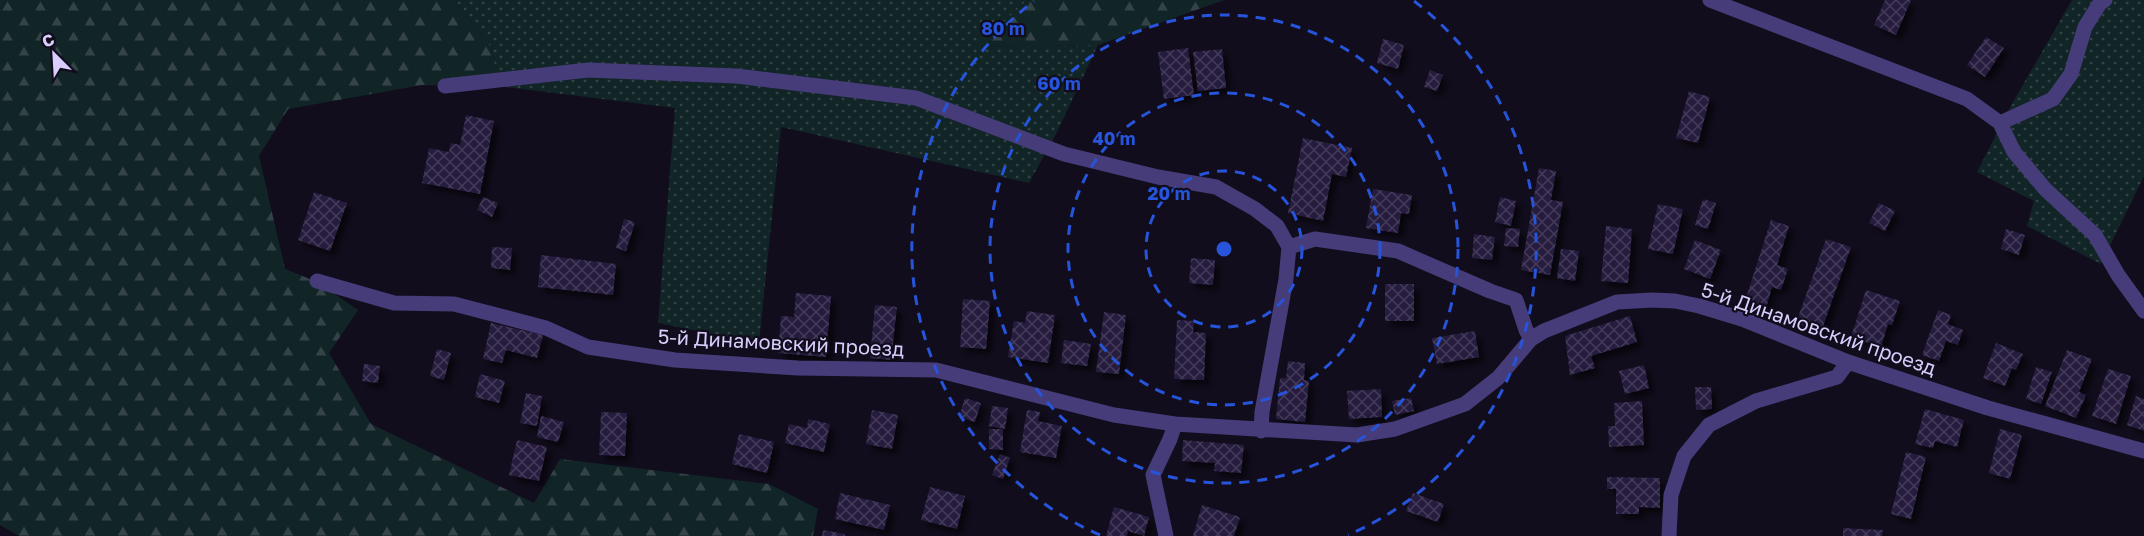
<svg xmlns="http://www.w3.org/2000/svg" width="2144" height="536" viewBox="0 0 2144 536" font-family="'Golos Text',sans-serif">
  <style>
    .grass { fill: url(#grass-dots) }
    .forest { fill: url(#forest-firs) }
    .building { fill: url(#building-cross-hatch); filter: url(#shadow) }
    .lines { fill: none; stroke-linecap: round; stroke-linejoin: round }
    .minor { stroke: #463c79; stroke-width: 15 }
    .ring { fill: none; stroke: #2654da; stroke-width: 3; stroke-dasharray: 10 8 }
    .labels { text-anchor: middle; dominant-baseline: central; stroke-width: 4.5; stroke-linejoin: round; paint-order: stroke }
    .street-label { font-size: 20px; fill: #d8cdfb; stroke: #120d1d }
    .centre { fill: #2654da; stroke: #120d1d; stroke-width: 3 }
    .ring-label { font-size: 18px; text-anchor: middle; font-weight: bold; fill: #2654da; stroke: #120d1d; stroke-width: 4.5; stroke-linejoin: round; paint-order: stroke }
  </style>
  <defs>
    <pattern id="grass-dots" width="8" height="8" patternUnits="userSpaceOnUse" patternTransform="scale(1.5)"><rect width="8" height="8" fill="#112527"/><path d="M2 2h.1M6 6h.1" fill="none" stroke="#334347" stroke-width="1.8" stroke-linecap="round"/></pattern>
    <pattern id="forest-firs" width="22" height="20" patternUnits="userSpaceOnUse" patternTransform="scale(1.5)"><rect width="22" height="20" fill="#112527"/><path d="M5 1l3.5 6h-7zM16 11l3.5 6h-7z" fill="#334347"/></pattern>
    <pattern id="building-cross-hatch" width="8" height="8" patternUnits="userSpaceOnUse" patternTransform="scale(1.5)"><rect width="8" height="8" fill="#261b3d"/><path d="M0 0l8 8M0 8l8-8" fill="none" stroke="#453b5a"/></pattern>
    <filter id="shadow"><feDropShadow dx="5.5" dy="5.5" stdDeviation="3" flood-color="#0009"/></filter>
  </defs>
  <rect width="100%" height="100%" fill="#120d1d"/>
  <path class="grass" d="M455,0H1027L978,47L1098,45L1057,132L1029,183L781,127L759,343L658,323L675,108L498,86L492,49Z
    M2072,0H2144V176L2101,264L2027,226L2034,201L1977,172L2013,102Z"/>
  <path class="forest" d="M0,0H455L492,49L498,86L422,85L288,109L259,156L285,269L315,281L358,310L329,353L371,424L534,503L560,459L769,484L818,509L813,536H19L0,525Z
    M1027,0H1224L1098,45L977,47Z"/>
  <path class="building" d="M1885,0H1911L1896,35L1874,25Z
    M1986,37L2004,48L1985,77L1967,65Z
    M1383,39L1404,45L1398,69L1377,63Z
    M1188,48L1194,95L1164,99L1158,52Z
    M1222,49L1226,88L1198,91L1193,52Z
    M1430,70L1443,75L1437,91L1424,87Z
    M1689,91L1710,97L1698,143L1676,138Z
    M466,115L494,121L480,194L422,183L429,148L449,152L451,143L460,145Z
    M1303,138L1352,148L1346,177L1332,174L1323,221L1288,213Z
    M1539,168L1556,171L1551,200L1563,202L1550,275L1521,270Z
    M1373,189L1412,195L1409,214L1401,213L1398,233L1366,228Z
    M314,192L347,203L330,251L298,240Z
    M483,197L498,203L492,217L477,210Z
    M1500,197L1516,201L1511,226L1495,222Z
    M1703,199L1716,203L1708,229L1695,225Z
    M1879,203L1895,211L1885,231L1869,223Z
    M1658,204L1683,209L1673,254L1648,249Z
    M624,219L635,222L626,251L616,248Z
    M1771,220L1789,226L1777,265L1788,269L1781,290L1772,287L1766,308L1745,301Z
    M1606,226L1632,229L1628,283L1601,281Z
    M1506,228L1520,229L1518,247L1504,246Z
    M2006,229L2025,235L2019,255L2001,249Z
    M1474,234L1495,237L1492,260L1472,258Z
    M1826,239L1851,247L1821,332L1796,323Z
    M1695,240L1721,250L1710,279L1684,269Z
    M492,247L512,248L510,270L491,268Z
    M1561,249L1579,251L1575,281L1557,278Z
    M541,255L616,264L613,295L538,287Z
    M1191,258L1215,260L1213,285L1189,283Z
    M1385,284H1414V321H1385Z
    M1866,290L1900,301L1892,325L1888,324L1881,347L1851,337Z
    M796,293L831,296L826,357L778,353L781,316L794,317Z
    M963,299L990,301L986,349L960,347Z
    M875,305L897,307L891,360L870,358Z
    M1938,310L1951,315L1948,324L1963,330L1958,345L1946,341L1939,361L1922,355Z
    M1027,311L1055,315L1048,363L1008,357L1014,321L1025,323Z
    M1104,312L1126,315L1119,374L1096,372Z
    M1630,316L1637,342L1591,356L1595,368L1570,375L1565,336Z
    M1177,320L1194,321L1193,332L1206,333L1204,380L1174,379Z
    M491,323L543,335L537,358L506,350L502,363L483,359Z
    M1475,331L1479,357L1437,364L1432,338Z
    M1064,340L1091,344L1087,366L1061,363Z
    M1996,343L2023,354L2016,370L2012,368L2005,386L1983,378Z
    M437,349L451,353L444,380L430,376Z
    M2067,350L2092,359L2079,392L2086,395L2076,418L2045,406Z
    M1288,361L1305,363L1304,380L1309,381L1305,422L1276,419L1280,378H1286Z
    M364,364L380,366L378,383L362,381Z
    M1644,365L1649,388L1625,394L1619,371Z
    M2036,367L2052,372L2041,404L2026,399Z
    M2108,369L2131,376L2116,424L2092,416Z
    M480,374L505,381L499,403L475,397Z
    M1695,387H1711L1712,409L1696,410Z
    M1381,389L1382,417L1349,419L1347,391Z
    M526,393L542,396L537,426L520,423Z
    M2136,396L2144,399V431L2127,425Z
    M965,398L981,403L975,422L959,417Z
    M1411,398L1414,411L1395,415L1392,401Z
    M1642,401L1644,445L1609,447L1608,426H1615L1614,403Z
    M992,406L1008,408L1005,429L989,426Z
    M1925,409L1964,420L1957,447L1935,441L1933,448L1915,444Z
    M872,410L898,415L892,449L866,444Z
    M1027,410L1040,412L1038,421L1062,426L1056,458L1020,452Z
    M601,412L627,413L625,456L599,455Z
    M541,416L564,422L558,442L537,437Z
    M808,419L830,424L824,452L785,443L789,424L807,428Z
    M989,429H1003V450L989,449Z
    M2000,429L2022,435L2010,479L1989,473Z
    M739,434L774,442L767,473L732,464Z
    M517,440L547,447L539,481L509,475Z
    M1183,440L1244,445L1241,473L1214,471L1215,463L1182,461Z
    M1906,452L1926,457L1911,519L1891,514Z
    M1000,454L1010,458L1003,479L992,475Z
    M1607,477L1660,478V508L1639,507V514H1616V489H1607Z
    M930,487L965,496L957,529L921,520Z
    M840,493L890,505L884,530L835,519Z
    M1413,493L1444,504L1438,522L1406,511Z
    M1202,505L1240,517L1234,536H1193Z
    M1114,507L1149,517L1144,536L1128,531L1127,536H1106Z
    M1843,528L1883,530L1882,536H1843Z
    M823,530L845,534V536H822Z"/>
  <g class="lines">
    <path class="minor" d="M1710,0L1967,99L2000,123L2014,152L2046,190L2095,235L2118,275L2144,311
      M445,86L588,70L736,76L916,98L1064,154L1158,177L1216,187L1255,209L1277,226L1289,247L1286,279L1262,412L1261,431
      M2000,123L2053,99L2071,74L2085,27L2100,3L2105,0
      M1289,247L1315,239L1398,251L1490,291L1516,300L1526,330L1531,339
      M317,281L394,303L454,304L546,328L588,347L675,360L798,368L936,370L1114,415L1175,424L1357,435L1395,429L1465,404L1498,378L1531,339L1544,331L1617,302L1652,300L1675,301L1699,306L1742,319L1848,362L1988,408L2144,451
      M1166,536L1153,475L1170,439L1175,424
      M1669,536L1671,495L1684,456L1709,425L1756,401L1837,377L1848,362"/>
  </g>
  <g class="ring">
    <circle cx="1224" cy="249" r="78"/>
    <circle cx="1224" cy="249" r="156"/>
    <circle cx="1224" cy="249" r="234"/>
    <path d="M1100 535A312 312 0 0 1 1034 1M1414 1A312 312 0 0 1 1348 535"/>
  </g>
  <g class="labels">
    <g class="street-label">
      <text transform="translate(1819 328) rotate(19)">5-й Динамовский проезд</text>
      <text transform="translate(781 342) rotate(3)">5-й Динамовский проезд</text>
    </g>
  </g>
  <circle cx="1224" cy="249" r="9" class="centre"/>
  <g class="ring-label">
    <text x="1003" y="35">80 m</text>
    <text x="1059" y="90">60 m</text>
    <text x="1114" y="145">40 m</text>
    <text x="1169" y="200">20 m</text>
  </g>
  <g transform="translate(54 54) rotate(336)" stroke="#120d1d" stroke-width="4.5" paint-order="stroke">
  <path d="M0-4.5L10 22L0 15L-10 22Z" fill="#d8cdfb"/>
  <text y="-9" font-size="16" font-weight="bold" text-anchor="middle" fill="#d8cdfb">С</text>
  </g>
</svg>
